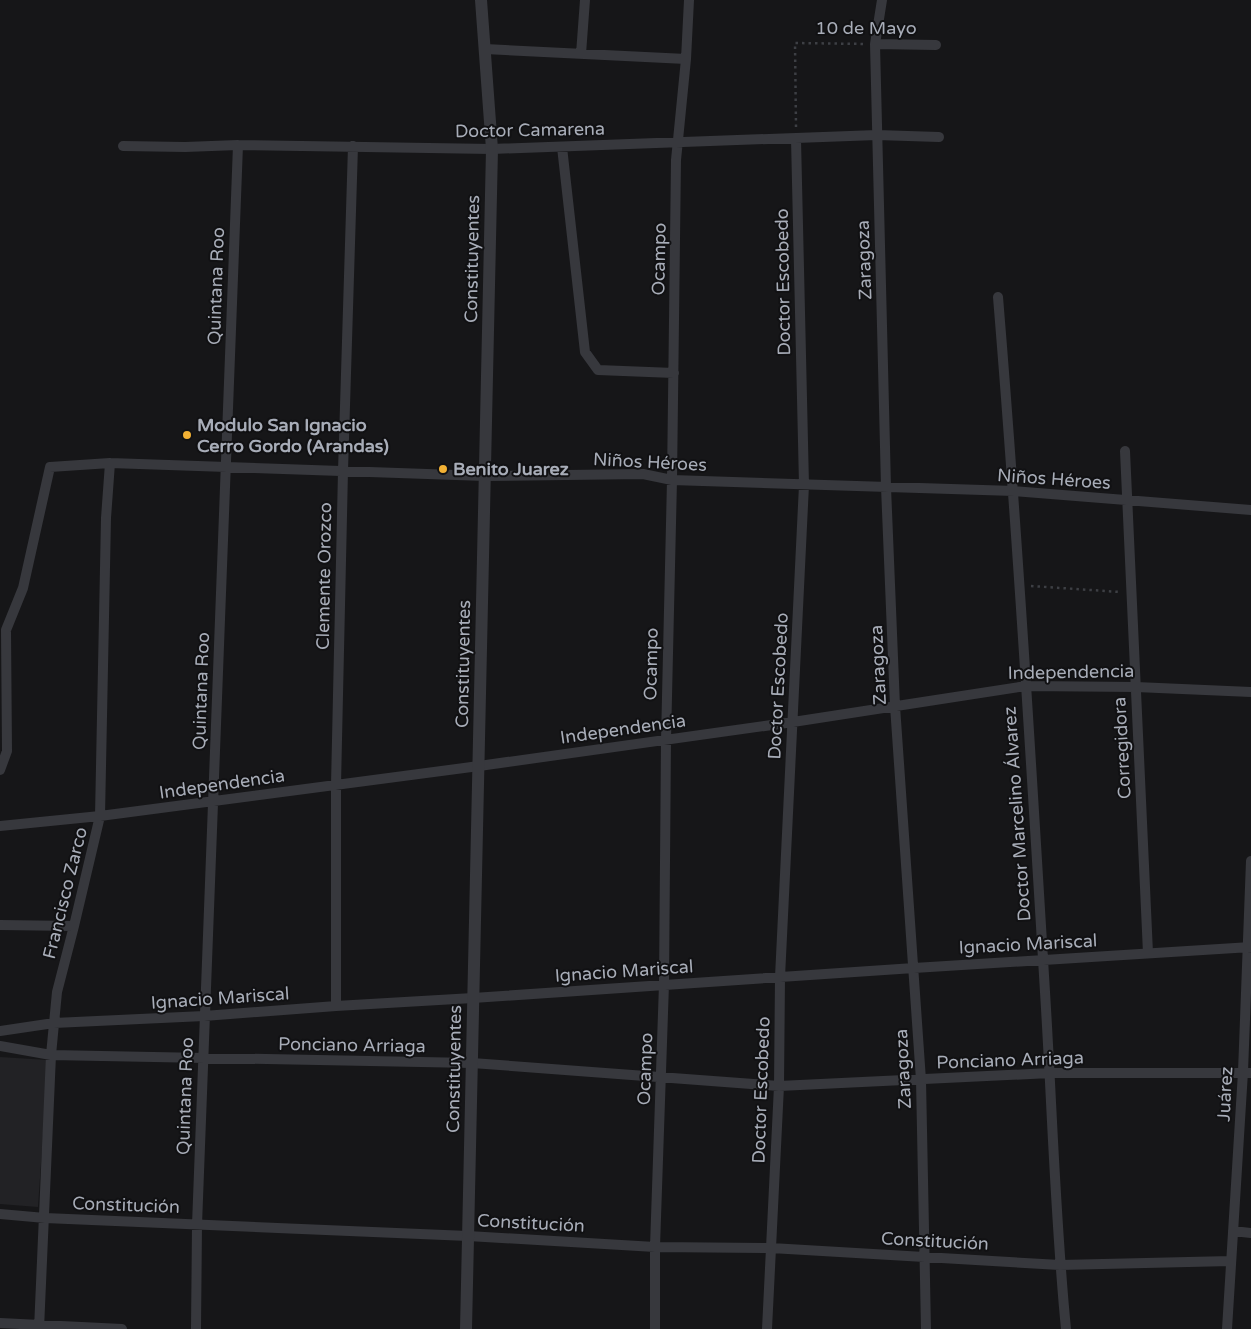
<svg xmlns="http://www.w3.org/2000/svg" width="1251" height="1329" viewBox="0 0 1251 1329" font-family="'Varela Round',sans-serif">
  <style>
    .built { fill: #222225 }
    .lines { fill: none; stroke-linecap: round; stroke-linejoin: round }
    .path { stroke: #3d3f44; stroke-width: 2.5; stroke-dasharray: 2.5 4; stroke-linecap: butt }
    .minor { stroke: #37383d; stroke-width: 10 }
    .tertiary { stroke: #37383d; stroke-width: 12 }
    .poi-dot { fill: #f2b134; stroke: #111113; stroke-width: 2 }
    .labels { text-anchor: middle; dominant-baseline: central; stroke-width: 4; stroke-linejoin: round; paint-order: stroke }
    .street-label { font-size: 18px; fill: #a8adb8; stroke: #111113 }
    .poi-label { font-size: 18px; font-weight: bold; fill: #a8adb8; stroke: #111113; text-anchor: start }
  </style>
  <rect width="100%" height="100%" fill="#161618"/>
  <path class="built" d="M0,1057L48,1060L38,1207L0,1204Z"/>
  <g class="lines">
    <path class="path" d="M796,127L795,43L866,44
      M1031,586L1120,592"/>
    <path class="minor" d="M882,0L875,44L886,487L895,706L921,1080L926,1329
      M875,44L936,45
      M485,49L686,59
      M581,54L585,0
      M123,146L185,147L238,145L492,149L877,135L939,137
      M562,147L585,352L598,370L674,373
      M998,297C1017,528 1031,760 1045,992C1052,1104 1055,1217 1066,1329
      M1125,451L1148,953
      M0,770L7,751L6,630L23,588L50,467L110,463L485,476L643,474L672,480L1014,491L1251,510
      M0,826L100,816L479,766L793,722L1026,686L1136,687L1251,692
      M0,925L74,926
      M336,1006V785L343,471L353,146
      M0,1031L54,1023L204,1016L336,1006L473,998L914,968L1251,947
      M0,1046L51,1055L472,1063L779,1086L1050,1073H1251
      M0,1214L45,1218L468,1236L655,1247L771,1248L1060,1265L1231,1261
      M1233,1231L1251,1233
      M0,1323L122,1329
      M39,1329L51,1055L57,992L74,926L100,816L106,518L110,463
      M196,1329L197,1225L238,145
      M655,1329V1247L664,984L666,740L672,480L676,160L686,59L689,0
      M767,1329L779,1086L780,977L804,485L796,139
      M1227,1329L1243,1072L1251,861"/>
    <path class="tertiary" d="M466,1329L492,149L481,0"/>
  </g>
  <g class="poi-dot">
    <circle cx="187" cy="435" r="5"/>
    <circle cx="443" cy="469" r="5"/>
  </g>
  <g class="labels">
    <g class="street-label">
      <text x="866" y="28">10 de Mayo</text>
      <text transform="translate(530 130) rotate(-1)">Doctor Camarena</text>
      <text transform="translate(472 259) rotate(-89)">Constituyentes</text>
      <text transform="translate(659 259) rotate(-89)">Ocampo</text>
      <text transform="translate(864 260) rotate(-92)">Zaragoza</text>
      <text transform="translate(783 282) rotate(-91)">Doctor Escobedo</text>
      <text transform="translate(216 286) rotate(-88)">Quintana Roo</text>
      <text transform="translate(650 462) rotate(3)">Niños Héroes</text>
      <text transform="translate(1054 479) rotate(4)">Niños Héroes</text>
      <text transform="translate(324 576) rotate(-89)">Clemente Orozco</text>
      <text transform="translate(463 664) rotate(-89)">Constituyentes</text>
      <text transform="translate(651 664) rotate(-89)">Ocampo</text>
      <text transform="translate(878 665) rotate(-93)">Zaragoza</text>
      <text transform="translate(1071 672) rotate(-1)">Independencia</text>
      <text transform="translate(778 686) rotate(-87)">Doctor Escobedo</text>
      <text transform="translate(201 691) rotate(-88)">Quintana Roo</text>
      <text transform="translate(623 729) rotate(-8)">Independencia</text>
      <text transform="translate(1122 748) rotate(-93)">Corregidora</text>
      <text transform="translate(222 784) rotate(-8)">Independencia</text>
      <text transform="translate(1017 814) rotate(-94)">Doctor Marcelino Álvarez</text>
      <text transform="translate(65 893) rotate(-76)">Francisco Zarco</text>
      <text transform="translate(1028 944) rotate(-3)">Ignacio Mariscal</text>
      <text transform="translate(624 971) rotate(-4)">Ignacio Mariscal</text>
      <text transform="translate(220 998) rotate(-4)">Ignacio Mariscal</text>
      <text transform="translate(352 1045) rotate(1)">Ponciano Arriaga</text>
      <text transform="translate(1010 1060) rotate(-2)">Ponciano Arriaga</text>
      <text transform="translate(454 1069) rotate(-89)">Constituyentes</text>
      <text transform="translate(645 1069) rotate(-88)">Ocampo</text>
      <text transform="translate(903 1069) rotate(-93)">Zaragoza</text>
      <text transform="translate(761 1090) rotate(-88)">Doctor Escobedo</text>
      <text transform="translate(1225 1094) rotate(-87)">Juárez</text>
      <text transform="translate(185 1096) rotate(-88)">Quintana Roo</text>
      <text transform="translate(126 1205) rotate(2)">Constitución</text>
      <text transform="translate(531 1223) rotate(3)">Constitución</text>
      <text transform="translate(935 1241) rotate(3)">Constitución</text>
    </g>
    <g class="poi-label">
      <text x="197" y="425">Modulo San Ignacio<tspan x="197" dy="21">Cerro Gordo (Arandas)</tspan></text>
      <text x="453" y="469">Benito Juarez</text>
    </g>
  </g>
</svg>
